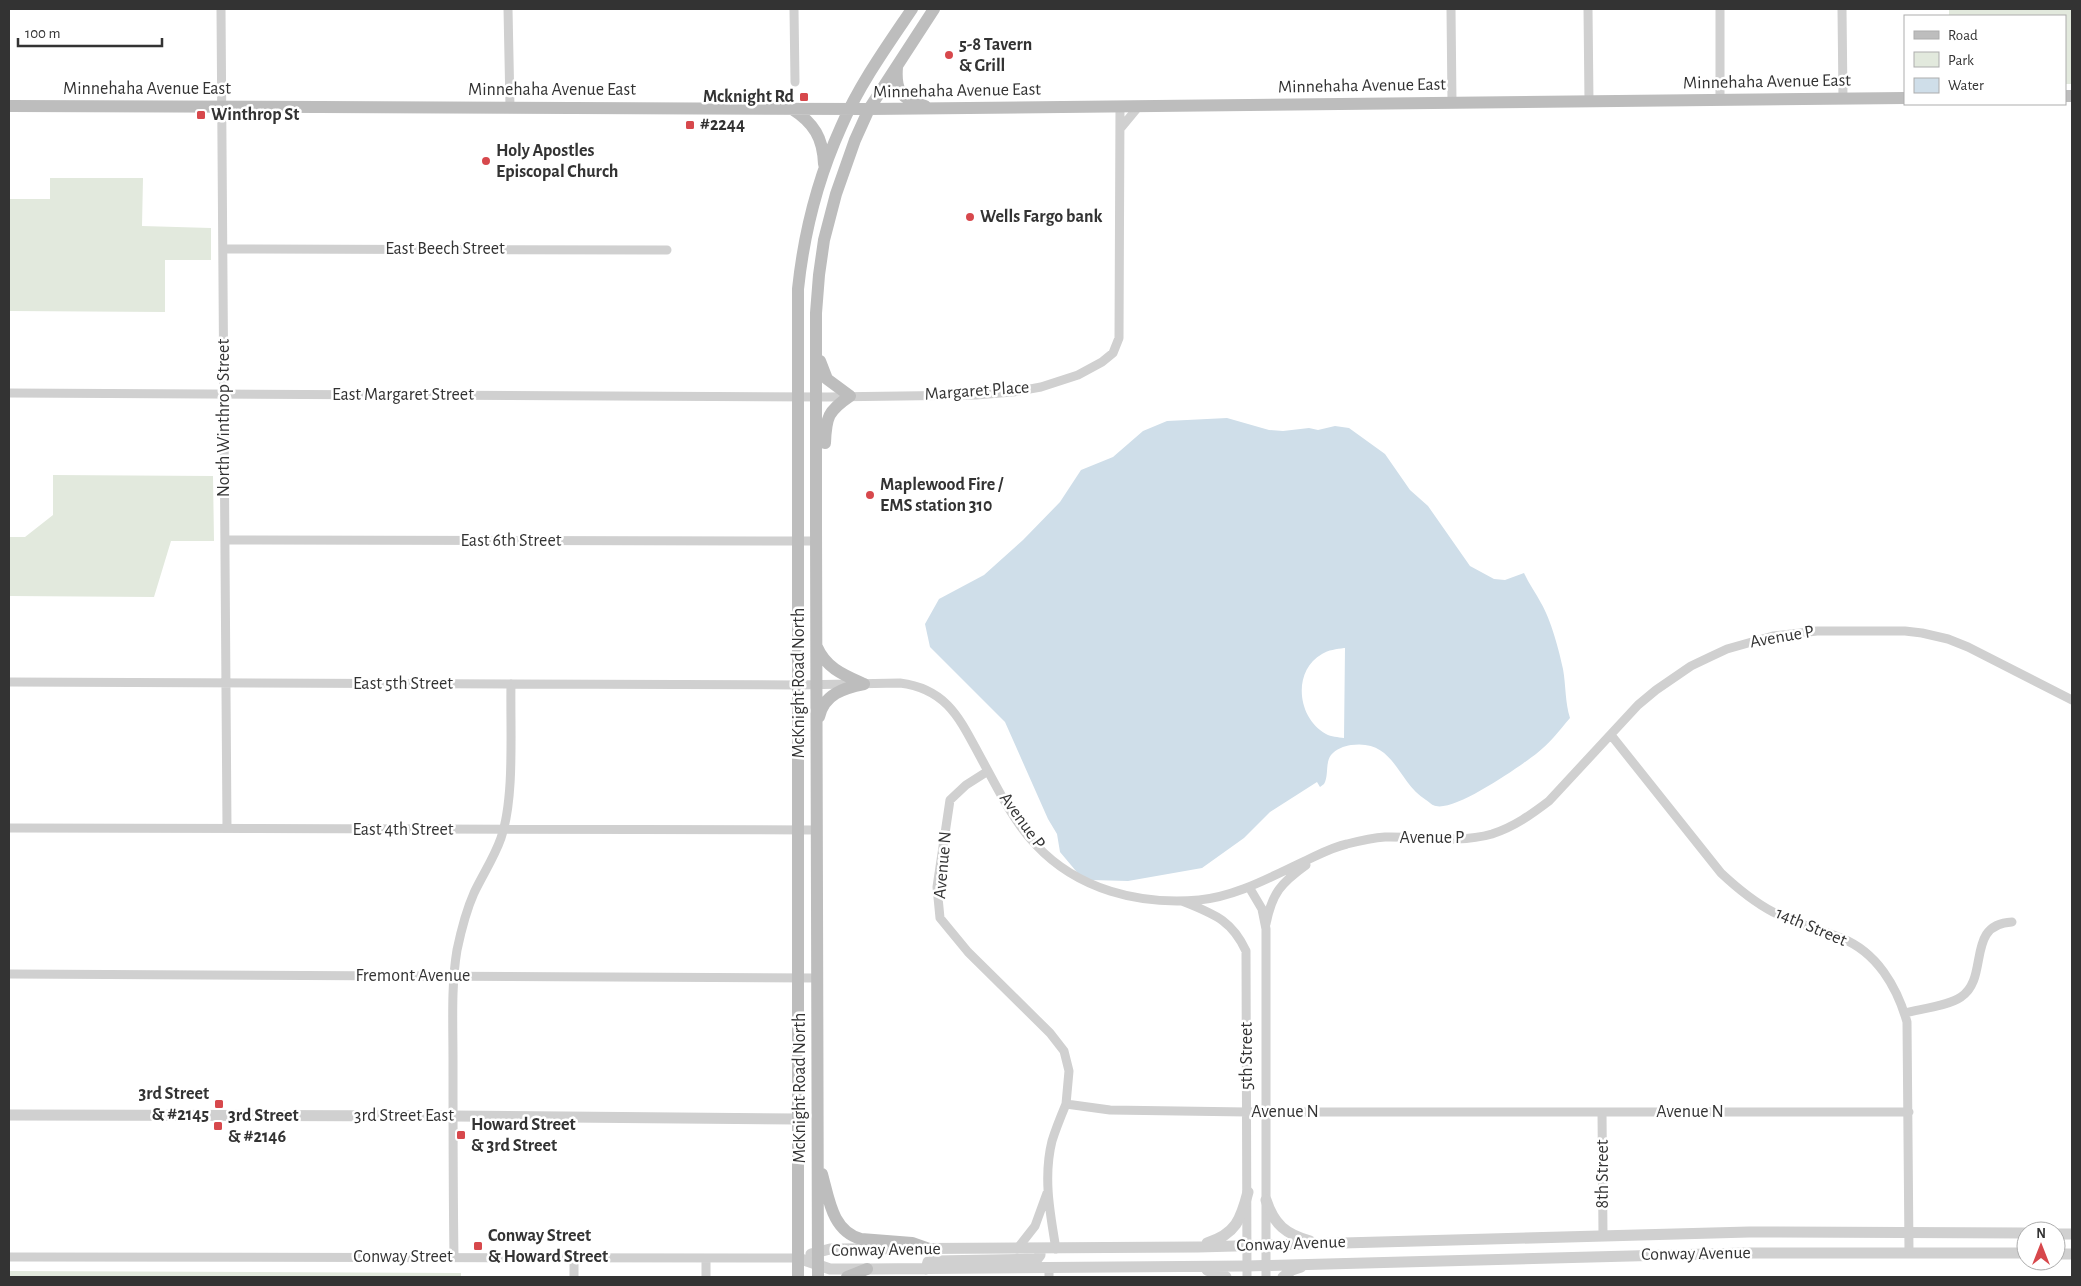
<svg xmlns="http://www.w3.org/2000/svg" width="2081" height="1286" viewBox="0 0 2081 1286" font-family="'Alegreya Sans',sans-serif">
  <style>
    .green { fill: #e2e9dd }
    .water { fill: #cfdee9; fill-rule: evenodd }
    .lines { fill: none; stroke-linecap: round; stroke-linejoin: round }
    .minor { stroke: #d0d0d0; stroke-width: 9 }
    .tertiary { stroke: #d0d0d0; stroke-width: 11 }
    .secondary { stroke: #bdbdbd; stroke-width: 12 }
    .poi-dot { fill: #d7484c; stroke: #fff; stroke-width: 2 }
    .labels { text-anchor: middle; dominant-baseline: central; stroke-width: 5; stroke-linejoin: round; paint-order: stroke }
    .poi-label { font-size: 18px; font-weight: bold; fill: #333; stroke: #fff; text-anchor: start }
    .street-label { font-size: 18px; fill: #333; stroke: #fff }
  </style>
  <rect width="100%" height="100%" fill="#fff"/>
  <path class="green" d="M1949,9H2072V84H2065V16H1949Z
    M50,178H143L142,226L211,228V260H165V312L9,311V199H50Z
    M53,475L213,476L214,541H171L154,597L9,596V537H25L53,515Z
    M9,1271L461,1273V1277H9Z"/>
  <path class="water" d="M1227,418L1269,430L1283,431L1309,428L1318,430L1335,426L1349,428L1385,454L1410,490L1428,506L1470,566L1494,579L1505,580L1524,573C1529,584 1536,593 1541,603C1551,620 1559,650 1563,669C1566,686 1565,702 1570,718C1559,731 1549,744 1536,754C1519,767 1456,811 1436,806C1433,806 1429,802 1426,800C1396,781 1395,739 1351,745C1344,746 1336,749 1331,755C1325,763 1329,776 1324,784L1320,787L1317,782L1270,812L1244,838L1202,868L1128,881L1091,880L1081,877L1060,852L1057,834L1048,819L1005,722L930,647L925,624L939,599L984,575L1023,540L1060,502L1081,470L1113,457L1143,431L1167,421ZM1344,648H1345L1344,738C1338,737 1331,737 1326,734C1297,718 1292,671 1322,654C1328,650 1337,649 1344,648Z"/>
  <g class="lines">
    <path class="minor" d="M221,9L227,828
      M508,9L510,107
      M794,9L795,82
      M1451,9L1452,103
      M1588,9L1589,102
      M1720,9V100
      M1842,9L1843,99
      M1120,129L1139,106
      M223,249L667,250
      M9,393L827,397L976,395L1013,392L1041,387L1078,375L1102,362L1113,353L1119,338L1120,106
      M225,540L816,541
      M9,682L797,685L900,683C949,689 961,722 982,760C998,789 1013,821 1036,845C1078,890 1139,905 1199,900C1238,896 1272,876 1307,860C1320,854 1333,847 1347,844C1359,841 1372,838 1385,837C1421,836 1457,844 1492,834C1514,827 1532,814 1549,801L1638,705L1656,690L1691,666L1712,656L1727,649L1773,636L1817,631H1905L1922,633L1948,639L1968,647L2072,700
      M1611,735L1721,873C1737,888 1754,902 1773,912C1795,923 1818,929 1841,938C1877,952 1897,987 1907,1022L1909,1252
      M988,771L966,785L950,800L937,887L940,918L968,952L1050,1033L1064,1051L1069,1071L1066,1104L1110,1110L1247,1112H1909
      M9,828L817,830
      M1249,887L1262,909L1266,929V1277
      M1182,901C1213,914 1231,919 1246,951L1247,1277
      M1266,924C1272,893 1281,883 1306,865
      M9,974L817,978
      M1905,1013C1920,1009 1948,1006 1961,997C1990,978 1965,924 2012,922
      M1602,1112L1603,1235
      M1017,1249L1035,1226L1047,1193
      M1056,1249C1050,1213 1043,1177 1052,1141C1056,1128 1061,1116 1066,1104
      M9,1257L798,1258
      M454,1257C453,1191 453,1125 453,1060C453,1024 451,986 457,950C461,931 466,911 474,893C483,874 494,858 501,838C515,797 510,729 511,684
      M574,1257V1277
      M706,1258V1277
      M1049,1268V1277"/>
    <path class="tertiary" d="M9,1115L453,1116L798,1119
      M1266,1200C1274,1225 1286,1234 1310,1241
      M2056,1234H2072
      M1207,1243C1236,1234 1241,1219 1248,1192
      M811,1254L830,1249L1198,1247L1749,1232L2026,1233
      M2056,1254H2072
      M798,1258L830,1269H867L1247,1266L1746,1253H2026
      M926,1269L928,1262L936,1261L1037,1259L1040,1255V1249
      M1207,1270L1226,1277
      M1283,1277L1292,1270L1301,1267"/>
    <path class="secondary" d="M897,67C895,92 901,99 925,106
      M2065,96H2072
      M9,106L869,109L1905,98
      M792,109C814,123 823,138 824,164
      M820,361L827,379L850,396C828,411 826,417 825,443
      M817,647C826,668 844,675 864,684
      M819,717C824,694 844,688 864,684
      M822,1174C829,1199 832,1231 861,1239L912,1243L929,1249
      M798,1277V289C804,232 818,178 841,127C859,85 887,46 912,9
      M818,1277L816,526V313L819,275L824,240L836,194L855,140L869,109L934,9
      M847,1277L867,1269"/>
  </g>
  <g class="poi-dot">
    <circle cx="949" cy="55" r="5"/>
    <rect x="799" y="92" width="10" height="10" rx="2.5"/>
    <rect x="196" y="110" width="10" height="10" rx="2.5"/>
    <rect x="685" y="120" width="10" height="10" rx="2.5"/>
    <circle cx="486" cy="161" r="5"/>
    <circle cx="970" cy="217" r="5"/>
    <circle cx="870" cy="495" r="5"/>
    <rect x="214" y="1099" width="10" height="10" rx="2.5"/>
    <rect x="213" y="1121" width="10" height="10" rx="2.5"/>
    <rect x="456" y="1130" width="10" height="10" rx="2.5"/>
    <rect x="473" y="1241" width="10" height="10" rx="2.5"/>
  </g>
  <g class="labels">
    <g class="poi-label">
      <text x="959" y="45">5-8 Tavern<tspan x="959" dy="21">&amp; Grill</tspan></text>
      <text x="794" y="97" text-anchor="end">Mcknight Rd</text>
      <text x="211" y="115">Winthrop St</text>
      <text x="700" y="125">#2244</text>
      <text x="496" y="151">Holy Apostles<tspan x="496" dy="21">Episcopal Church</tspan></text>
      <text x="980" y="217">Wells Fargo bank</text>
      <text x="880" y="485">Maplewood Fire /<tspan x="880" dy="21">EMS station 310</tspan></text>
      <text x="209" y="1094" text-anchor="end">3rd Street<tspan x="209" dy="21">&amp; #2145</tspan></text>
      <text x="228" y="1116">3rd Street<tspan x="228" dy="21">&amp; #2146</tspan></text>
      <text x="471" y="1125">Howard Street<tspan x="471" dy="21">&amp; 3rd Street</tspan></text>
      <text x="488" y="1236">Conway Street<tspan x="488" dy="21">&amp; Howard Street</tspan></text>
    </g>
    <g class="street-label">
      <text transform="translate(1767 82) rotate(-1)">Minnehaha Avenue East</text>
      <text transform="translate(1362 86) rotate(-1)">Minnehaha Avenue East</text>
      <text x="147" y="89">Minnehaha Avenue East</text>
      <text x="552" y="90">Minnehaha Avenue East</text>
      <text transform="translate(957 91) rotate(-1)">Minnehaha Avenue East</text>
      <text x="445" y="249">East Beech Street</text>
      <text transform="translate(977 391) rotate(-4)">Margaret Place</text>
      <text x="403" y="395">East Margaret Street</text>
      <text transform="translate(224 418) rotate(-90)">North Winthrop Street</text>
      <text x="511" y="541">East 6th Street</text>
      <text transform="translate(1782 637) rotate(-10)">Avenue P</text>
      <text transform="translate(799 683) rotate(-90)">McKnight Road North</text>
      <text x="403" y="684">East 5th Street</text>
      <text transform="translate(1022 821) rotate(54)">Avenue P</text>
      <text x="403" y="830">East 4th Street</text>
      <text x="1432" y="838">Avenue P</text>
      <text transform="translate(943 865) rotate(-85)">Avenue N</text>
      <text transform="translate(1811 927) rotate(23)">14th Street</text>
      <text x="413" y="976">Fremont Avenue</text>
      <text transform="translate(1247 1056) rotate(-90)">5th Street</text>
      <text transform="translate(800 1088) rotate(-90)">McKnight Road North</text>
      <text x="1285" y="1112">Avenue N</text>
      <text x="1690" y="1112">Avenue N</text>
      <text x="404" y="1116">3rd Street East</text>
      <text transform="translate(1603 1174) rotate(-90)">8th Street</text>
      <text transform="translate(1291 1244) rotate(-2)">Conway Avenue</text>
      <text transform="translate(886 1250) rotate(-1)">Conway Avenue</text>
      <text transform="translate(1696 1254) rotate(-1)">Conway Avenue</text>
      <text x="403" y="1257">Conway Street</text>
    </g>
  </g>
  <rect width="2081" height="1286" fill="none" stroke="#333333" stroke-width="20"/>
  <rect x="1904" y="15" width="162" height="90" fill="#ffffff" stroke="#adadad"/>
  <rect x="1914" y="31" width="25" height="8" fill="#bdbdbd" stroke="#adadad"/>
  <text x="1948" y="40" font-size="15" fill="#333333">Road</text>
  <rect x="1914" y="52" width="25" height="15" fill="#e2e9dd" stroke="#adadad"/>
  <text x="1948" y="65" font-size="15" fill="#333333">Park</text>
  <rect x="1914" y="78" width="25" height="15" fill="#cfdee9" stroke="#adadad"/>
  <text x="1948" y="90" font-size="15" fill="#333333">Water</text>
  <g transform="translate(2041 1246)"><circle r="24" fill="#ffffff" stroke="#adadad"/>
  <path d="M0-4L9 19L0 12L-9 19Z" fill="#d7484c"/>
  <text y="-8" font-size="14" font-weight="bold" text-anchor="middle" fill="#333333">N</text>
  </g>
  <path d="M18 38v8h144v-8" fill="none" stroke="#333333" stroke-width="2.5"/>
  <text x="25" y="38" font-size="15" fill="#333333" stroke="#ffffff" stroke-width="4" paint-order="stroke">100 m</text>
</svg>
